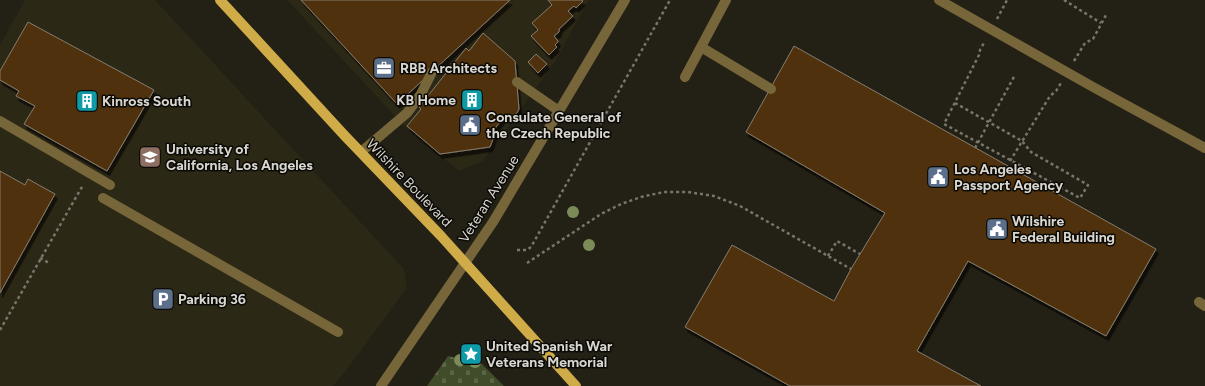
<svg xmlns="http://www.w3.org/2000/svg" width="1205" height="386" viewBox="0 0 1205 386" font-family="Figtree,sans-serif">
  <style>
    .built { fill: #2c2816 }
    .cemetery { fill: url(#cemetery-stones) }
    .building { fill: #503308; stroke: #857c71; filter: url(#shadow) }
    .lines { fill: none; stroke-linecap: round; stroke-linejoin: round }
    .path { stroke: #78756c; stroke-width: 2.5; stroke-dasharray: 3 3; stroke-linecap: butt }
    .minor { stroke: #77663a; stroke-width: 10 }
    .major { stroke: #d0ac48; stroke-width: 10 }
    .tree { fill: #7c8c58 }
    .labels { text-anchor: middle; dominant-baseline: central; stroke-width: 3; stroke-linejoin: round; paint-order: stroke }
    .poi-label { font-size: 14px; font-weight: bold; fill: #d8d6cf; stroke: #0b0a06; text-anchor: start }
    .street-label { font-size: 14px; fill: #d8d6cf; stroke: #0b0a06 }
  </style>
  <defs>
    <pattern id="cemetery-stones" width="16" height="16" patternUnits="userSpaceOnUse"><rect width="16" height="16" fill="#404c2a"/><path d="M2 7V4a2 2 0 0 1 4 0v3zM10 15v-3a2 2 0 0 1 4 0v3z" fill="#5b6548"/></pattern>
    <filter id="shadow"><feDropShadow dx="2.5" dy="4.5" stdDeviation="0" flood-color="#0009"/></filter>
  </defs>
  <rect width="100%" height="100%" fill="#232015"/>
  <path class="built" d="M25,0H155L404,269L407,288L345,372L333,386H0V45Z
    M287,0H589L554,63L483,161L459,171L407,129Z"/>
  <path class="cemetery" d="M448,356L482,364L504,386H427Z"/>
  <path class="building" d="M301,0H510L397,104Z
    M548,0H582L583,1L576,8L574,6L568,11L573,16L559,29V32L554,36L558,41V42L555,45L557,47L549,55L531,36L538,30L532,23L552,5Z
    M28,22L154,90L107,171L24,124L35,106L16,96L19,91L0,80V71Z
    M483,33L515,61L519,109L517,113L508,118L505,116L492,132L495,134L490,147L440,154L407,126L421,109L419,107L466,48L469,51Z
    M794,46L1156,249L1106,336L968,261L917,351L981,386H790L685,327L732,245L834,301L851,269L885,213L746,132Z
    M536,54L547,64L538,73L528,62Z
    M0,171L25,185L28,179L55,194L0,293Z"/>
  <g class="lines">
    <path class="path" d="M1064,0L1101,23
      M997,19L1007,0
      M1074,61L1085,43L1093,39L1106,15
      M955,103L1022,141L1031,152L1088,185L1080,198L944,124L979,55L980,50L985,41
      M975,148L1015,75
      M1010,161L1050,96L1056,91L1061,83
      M517,250H527L531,247L670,0
      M828,256L837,241L860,254
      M40,258L49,263
      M527,263L601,214L621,204L641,197L664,192H688L714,196L740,206L851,269
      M0,330L83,185"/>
    <path class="minor" d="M939,0L1093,87L1205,148
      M701,47L771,89
      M685,77L726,0
      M517,82L559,111
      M0,121L110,185
      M361,152L407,113L421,94L432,72
      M103,198L338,332
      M1199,302L1205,306
      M381,386L493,222L625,0"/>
    <path class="major" d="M220,0L345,136L441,236L576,386"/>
  </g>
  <g class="tree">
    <circle cx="573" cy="212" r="6"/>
    <circle cx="589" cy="245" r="6"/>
    <circle cx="460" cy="360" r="6"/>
    <circle cx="475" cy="362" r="6"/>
  </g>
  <defs>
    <g id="office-square" transform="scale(1.15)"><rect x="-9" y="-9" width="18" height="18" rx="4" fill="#5c6f8a" stroke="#0b0a06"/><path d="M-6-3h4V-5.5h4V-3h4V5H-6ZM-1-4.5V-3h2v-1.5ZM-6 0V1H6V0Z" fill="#fff"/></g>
    <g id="building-square" transform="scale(1.15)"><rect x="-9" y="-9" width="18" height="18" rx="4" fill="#0f9aa8" stroke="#0b0a06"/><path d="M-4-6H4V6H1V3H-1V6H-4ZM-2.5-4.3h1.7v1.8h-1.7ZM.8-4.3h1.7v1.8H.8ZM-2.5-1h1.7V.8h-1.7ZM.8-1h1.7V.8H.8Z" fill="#fff"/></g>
    <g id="civic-square" transform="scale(1.15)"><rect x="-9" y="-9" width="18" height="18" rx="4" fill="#5c6f8a" stroke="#0b0a06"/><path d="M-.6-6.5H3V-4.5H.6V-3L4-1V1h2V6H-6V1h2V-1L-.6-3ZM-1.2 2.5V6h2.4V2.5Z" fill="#fff"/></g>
    <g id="university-square" transform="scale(1.15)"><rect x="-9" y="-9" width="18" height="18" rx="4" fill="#8d6e63" stroke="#0b0a06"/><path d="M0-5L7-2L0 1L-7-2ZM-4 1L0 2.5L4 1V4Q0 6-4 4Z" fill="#fff"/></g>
    <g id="parking-square" transform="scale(1.15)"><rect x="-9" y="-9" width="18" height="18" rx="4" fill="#5c6f8a" stroke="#0b0a06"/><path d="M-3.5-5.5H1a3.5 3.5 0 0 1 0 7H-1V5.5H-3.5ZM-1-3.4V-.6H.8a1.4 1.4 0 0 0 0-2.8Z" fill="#fff"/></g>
    <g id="sight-square" transform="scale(1.15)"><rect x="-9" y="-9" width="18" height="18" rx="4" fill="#0f9aa8" stroke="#0b0a06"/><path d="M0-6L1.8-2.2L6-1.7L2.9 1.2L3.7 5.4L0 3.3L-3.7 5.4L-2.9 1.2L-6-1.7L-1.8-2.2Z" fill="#fff"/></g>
  </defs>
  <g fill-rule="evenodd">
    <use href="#office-square" x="384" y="68"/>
    <use href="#building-square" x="472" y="100"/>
    <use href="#building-square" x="87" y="101"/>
    <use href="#civic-square" x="470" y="125"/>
    <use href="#university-square" x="150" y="157"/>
    <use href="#civic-square" x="938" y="177"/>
    <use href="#civic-square" x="997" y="229"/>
    <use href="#parking-square" x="163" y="299"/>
    <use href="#sight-square" x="471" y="354"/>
  </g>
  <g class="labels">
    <g class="poi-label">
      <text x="400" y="68">RBB Architects</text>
      <text x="456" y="100" text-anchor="end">KB Home</text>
      <text x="102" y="101">Kinross South</text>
      <text x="486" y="117">Consulate General of<tspan x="486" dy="16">the Czech Republic</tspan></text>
      <text x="166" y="149">University of<tspan x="166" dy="16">California, Los Angeles</tspan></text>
      <text x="954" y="169">Los Angeles<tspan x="954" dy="16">Passport Agency</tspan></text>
      <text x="1012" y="221">Wilshire<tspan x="1012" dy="16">Federal Building</tspan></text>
      <text x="178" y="299">Parking 36</text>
      <text x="486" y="346">United Spanish War<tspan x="486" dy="16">Veterans Memorial</tspan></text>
    </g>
    <g class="street-label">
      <text transform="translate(409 183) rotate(46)">Wilshire Boulevard</text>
      <text transform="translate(489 199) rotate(-58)">Veteran Avenue</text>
    </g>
  </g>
</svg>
